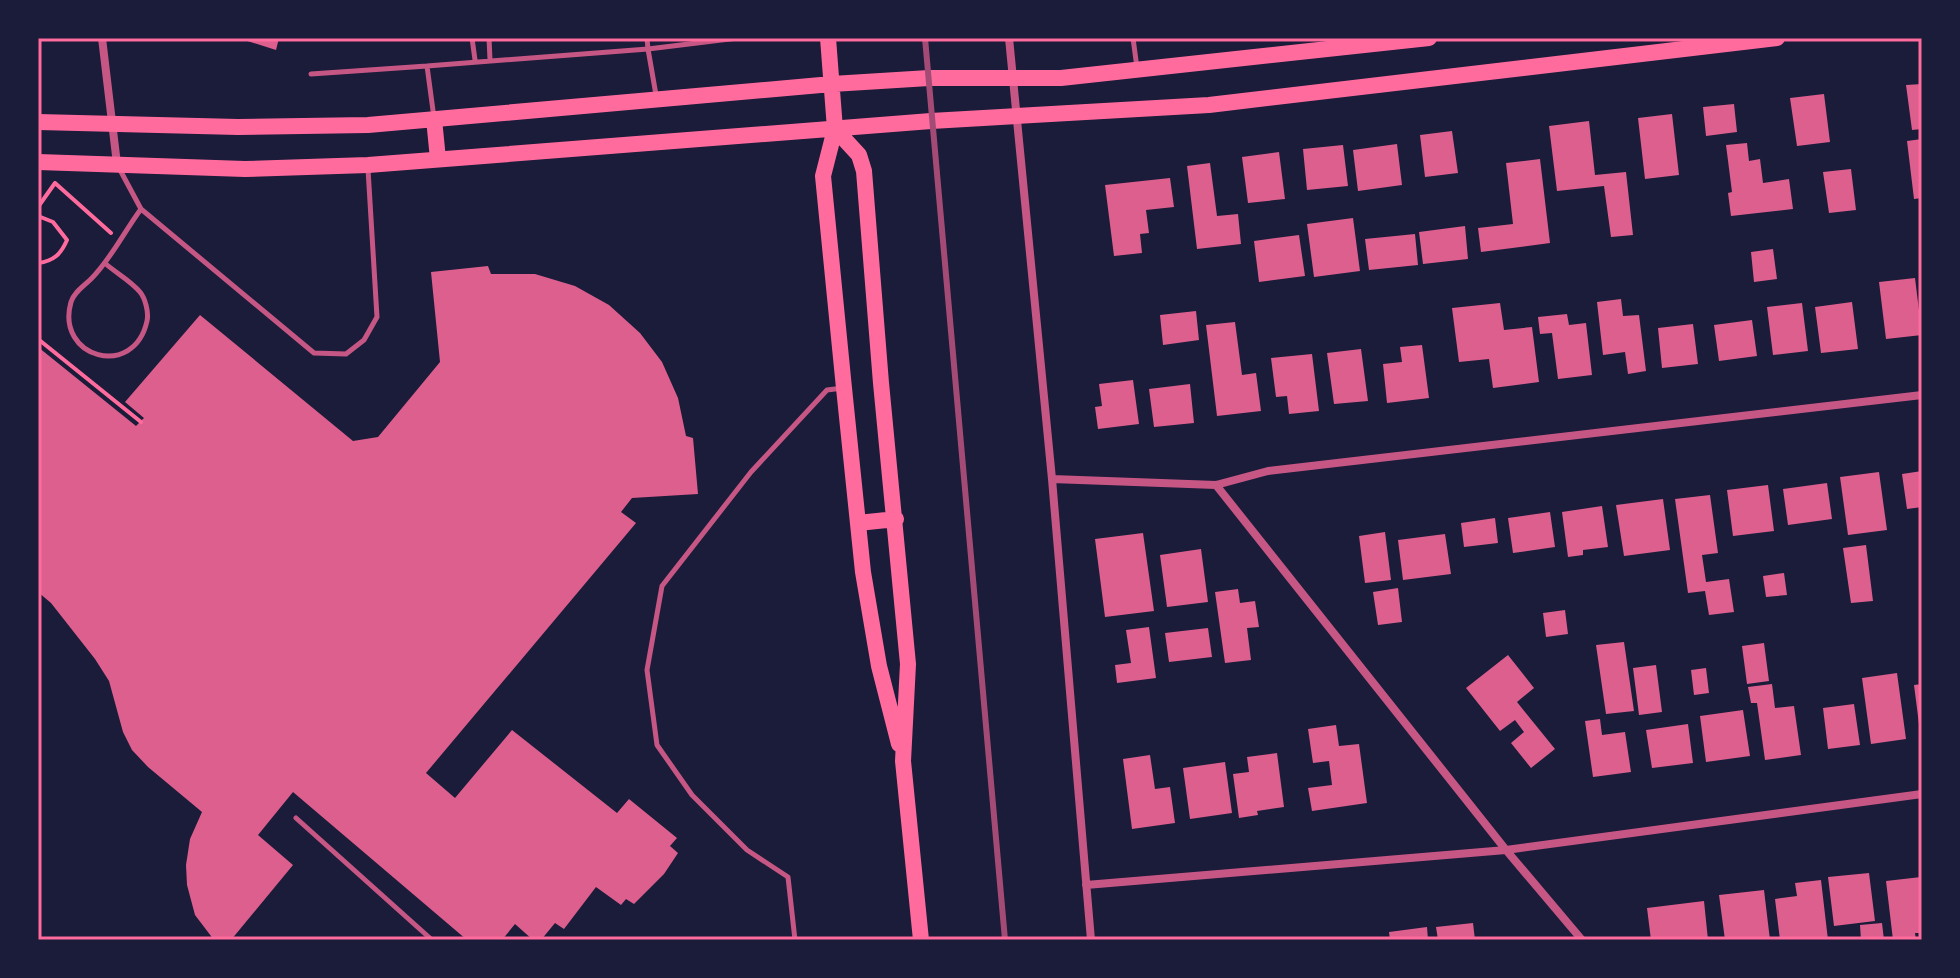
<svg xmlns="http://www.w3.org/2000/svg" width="1960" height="978" viewBox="0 0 1960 978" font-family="Barlow,sans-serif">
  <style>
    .building { fill: #dd5f8e }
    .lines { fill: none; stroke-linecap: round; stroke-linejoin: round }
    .path { stroke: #ff6b9d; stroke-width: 4 }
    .service { stroke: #c65784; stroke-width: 5 }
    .minor { stroke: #c65784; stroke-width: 8 }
    .secondary { stroke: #ff6b9d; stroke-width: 16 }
    .rail { stroke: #a44b75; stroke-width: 6 }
    .neatline { fill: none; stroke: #ff6b9d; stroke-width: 3 }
  </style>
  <rect width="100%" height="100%" fill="#1b1b3a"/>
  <path class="building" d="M238,38H279L276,50Z
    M1922,84V129L1912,130L1906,85Z
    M1824,94L1830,142L1797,146L1790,98Z
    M1734,104L1737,132L1706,136L1703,107Z
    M1672,114L1679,175L1645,179L1638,118Z
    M1589,121L1595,175L1626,172L1633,235L1611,237L1604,186L1557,191L1549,126Z
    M1452,131L1458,173L1425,177L1420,135Z
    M1922,139V198L1914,199L1907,141Z
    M1747,143L1749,161L1760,159L1763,183L1789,179L1793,209L1731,216L1728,193L1732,192L1726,145Z
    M1397,144L1402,185L1358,191L1353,150Z
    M1343,145L1348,186L1307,190L1303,149Z
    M1279,152L1285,199L1248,203L1242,157Z
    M1540,159L1550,243L1481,252L1478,228L1513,224L1506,163Z
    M1210,163L1217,216L1238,214L1241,244L1197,249L1187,166Z
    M1851,169L1856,210L1829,213L1823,172Z
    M1170,178L1174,207L1146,210L1149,233L1140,234L1142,253L1114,256L1105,185Z
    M1353,218L1360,271L1314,277L1307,224Z
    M1465,226L1468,259L1423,264L1419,232Z
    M1415,234L1418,265L1369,270L1365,239Z
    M1299,235L1305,276L1259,282L1254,241Z
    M1773,249L1777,279L1754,282L1751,252Z
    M488,266L491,274H535L575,286L609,305L640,333L662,362L678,398L686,436L693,438L698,494L632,498L621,512L636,523L426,773L455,798L512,730L617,813L629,799L677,838L670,846L678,853L664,874L634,904L626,899L621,905L596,887L564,929L555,923L541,940H533L515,924L502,940H467L293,792L258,835L293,865L231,940H214L195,915L187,885L186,865L190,839L202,812L148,767L132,750L123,732L109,681L95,659L51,603L38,592V347L136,426L144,418L125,402L200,315L353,441L378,437L440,362L431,272Z
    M1915,278L1922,335L1886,339L1879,282Z
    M1621,299L1623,316L1639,315L1646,371L1628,374L1625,352L1603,355L1597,302Z
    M1852,302L1858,349L1821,353L1815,307Z
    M1500,303L1504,330L1532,327L1539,382L1493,388L1489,359L1459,362L1452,308Z
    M1802,303L1808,351L1773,355L1767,307Z
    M1196,311L1199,340L1163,345L1160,315Z
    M1567,314L1569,325L1586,323L1592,375L1558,379L1552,333L1540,334L1538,317Z
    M1752,320L1757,356L1719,361L1714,325Z
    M1235,322L1242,375L1256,373L1261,411L1217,416L1206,325Z
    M1693,324L1698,364L1662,368L1658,328Z
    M1422,345L1429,398L1387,403L1383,364L1402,362L1400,347Z
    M1361,349L1368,401L1334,404L1327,353Z
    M1312,354L1319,411L1289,414L1287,396L1276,397L1271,358Z
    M1133,380L1139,424L1098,429L1095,407L1102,406L1099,384Z
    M1190,384L1194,423L1154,427L1149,389Z
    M1922,471V507L1907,509L1902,474Z
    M1879,472L1887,530L1848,535L1840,477Z
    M1827,483L1832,519L1788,525L1783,489Z
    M1768,485L1774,531L1733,536L1727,490Z
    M1710,495L1718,553L1702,555L1706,582L1729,579L1734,612L1709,615L1705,591L1688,593L1675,499Z
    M1663,499L1670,550L1624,556L1616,505Z
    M1602,506L1608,547L1583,550V555L1568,557L1562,512Z
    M1550,512L1555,547L1513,553L1508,518Z
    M1495,518L1498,543L1464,547L1461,523Z
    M1385,532L1391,580L1365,583L1359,536Z
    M1143,533L1154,611L1105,617L1095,539Z
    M1445,534L1451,574L1403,580L1398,540Z
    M1866,545L1873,601L1851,603L1843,548Z
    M1201,549L1208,602L1167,607L1160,555Z
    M1784,573L1787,595L1766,597L1763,576Z
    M1398,588L1402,622L1378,625L1373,592Z
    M1238,589L1240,603L1255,601L1259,627L1247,628L1251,660L1225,663L1215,592Z
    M1565,610L1568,634L1546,637L1543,613Z
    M1149,627L1156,678L1117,683L1115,665L1131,663L1126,630Z
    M1208,628L1212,657L1169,662L1165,633Z
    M1624,642L1634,711L1606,714L1596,645Z
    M1764,643L1769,681L1747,684L1742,646Z
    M1508,655L1534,688L1517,702L1555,749L1531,768L1511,743L1524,732L1515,720L1500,731L1466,688Z
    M1656,665L1662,712L1639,715L1633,668Z
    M1706,668L1709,693L1694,695L1691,670Z
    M1897,673L1906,739L1871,744L1862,678Z
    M1772,684L1775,708L1794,706L1801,755L1765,760L1757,703H1751L1748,687Z
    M1922,684V732H1920L1914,685Z
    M1854,704L1860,745L1828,749L1823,708Z
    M1743,710L1750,756L1706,762L1700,716Z
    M1600,719L1602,735L1625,732L1631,772L1593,777L1585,721Z
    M1688,724L1693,763L1652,768L1646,730Z
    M1336,725L1339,746L1359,744L1367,803L1312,811L1308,788L1332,785L1329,761L1313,763L1308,729Z
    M1277,753L1284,807L1257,811L1258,815L1239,818L1233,774L1249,772L1247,757Z
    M1150,755L1155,789L1170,787L1175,823L1132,829L1123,759Z
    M1225,762L1232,813L1190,819L1183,768Z
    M1869,873L1875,921L1834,926L1828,877Z
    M1921,877L1922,933H1915L1916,940H1893L1886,881Z
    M1821,880L1828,940H1780L1775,899L1797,896L1795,883Z
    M1764,890L1770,940H1725L1719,895Z
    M1704,901L1708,940H1651L1647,908Z
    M1473,923L1475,940H1438L1436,927Z
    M1882,923L1884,940H1861L1860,925Z
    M1427,927L1428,940H1390L1389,932Z"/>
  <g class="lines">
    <path class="path" d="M55,183L111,233
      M38,207L55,183
      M38,216L53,222L67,240C61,254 54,261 38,263
      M38,339L141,422"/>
    <path class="service" d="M472,38L475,60
      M489,38L490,60
      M1133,38L1137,68
      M427,66L648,49L647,38
      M311,74L427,66L434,118
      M656,95L648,49L738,38
      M119,168L141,209L314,353L346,354L364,340L377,317L368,169
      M106,264C116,273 131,281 140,292C145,298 149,312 147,321C134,380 55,358 71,302C74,292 84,286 91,279C111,259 124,232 141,209
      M296,818L432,940
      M795,940L788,877L747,850L692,795L657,745L647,670L662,586L751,472L827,390L843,388"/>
    <path class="minor" d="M102,38L117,164
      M1009,38L1052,479L1091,940
      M1052,479L1216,485L1268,471L1922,395
      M1216,485L1506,850L1582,940
      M1086,885L1506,850L1922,794"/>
    <path class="secondary" d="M828,38L835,129L823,176L844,388L863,572L879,666L899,744
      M434,119L438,159
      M38,122L238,127L368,125L832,84L929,78H1061L1429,38
      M835,129L859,155L864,171L881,383L908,664L903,761L921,940
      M38,162L245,169L368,165L931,121L1209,105L1777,38
      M858,523L896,519"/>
    <path class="rail" d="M925,38L1005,940"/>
  </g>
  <rect width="1960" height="978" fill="none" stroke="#1b1b3a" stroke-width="80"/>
  <rect x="40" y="40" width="1880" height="898" class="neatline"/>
</svg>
